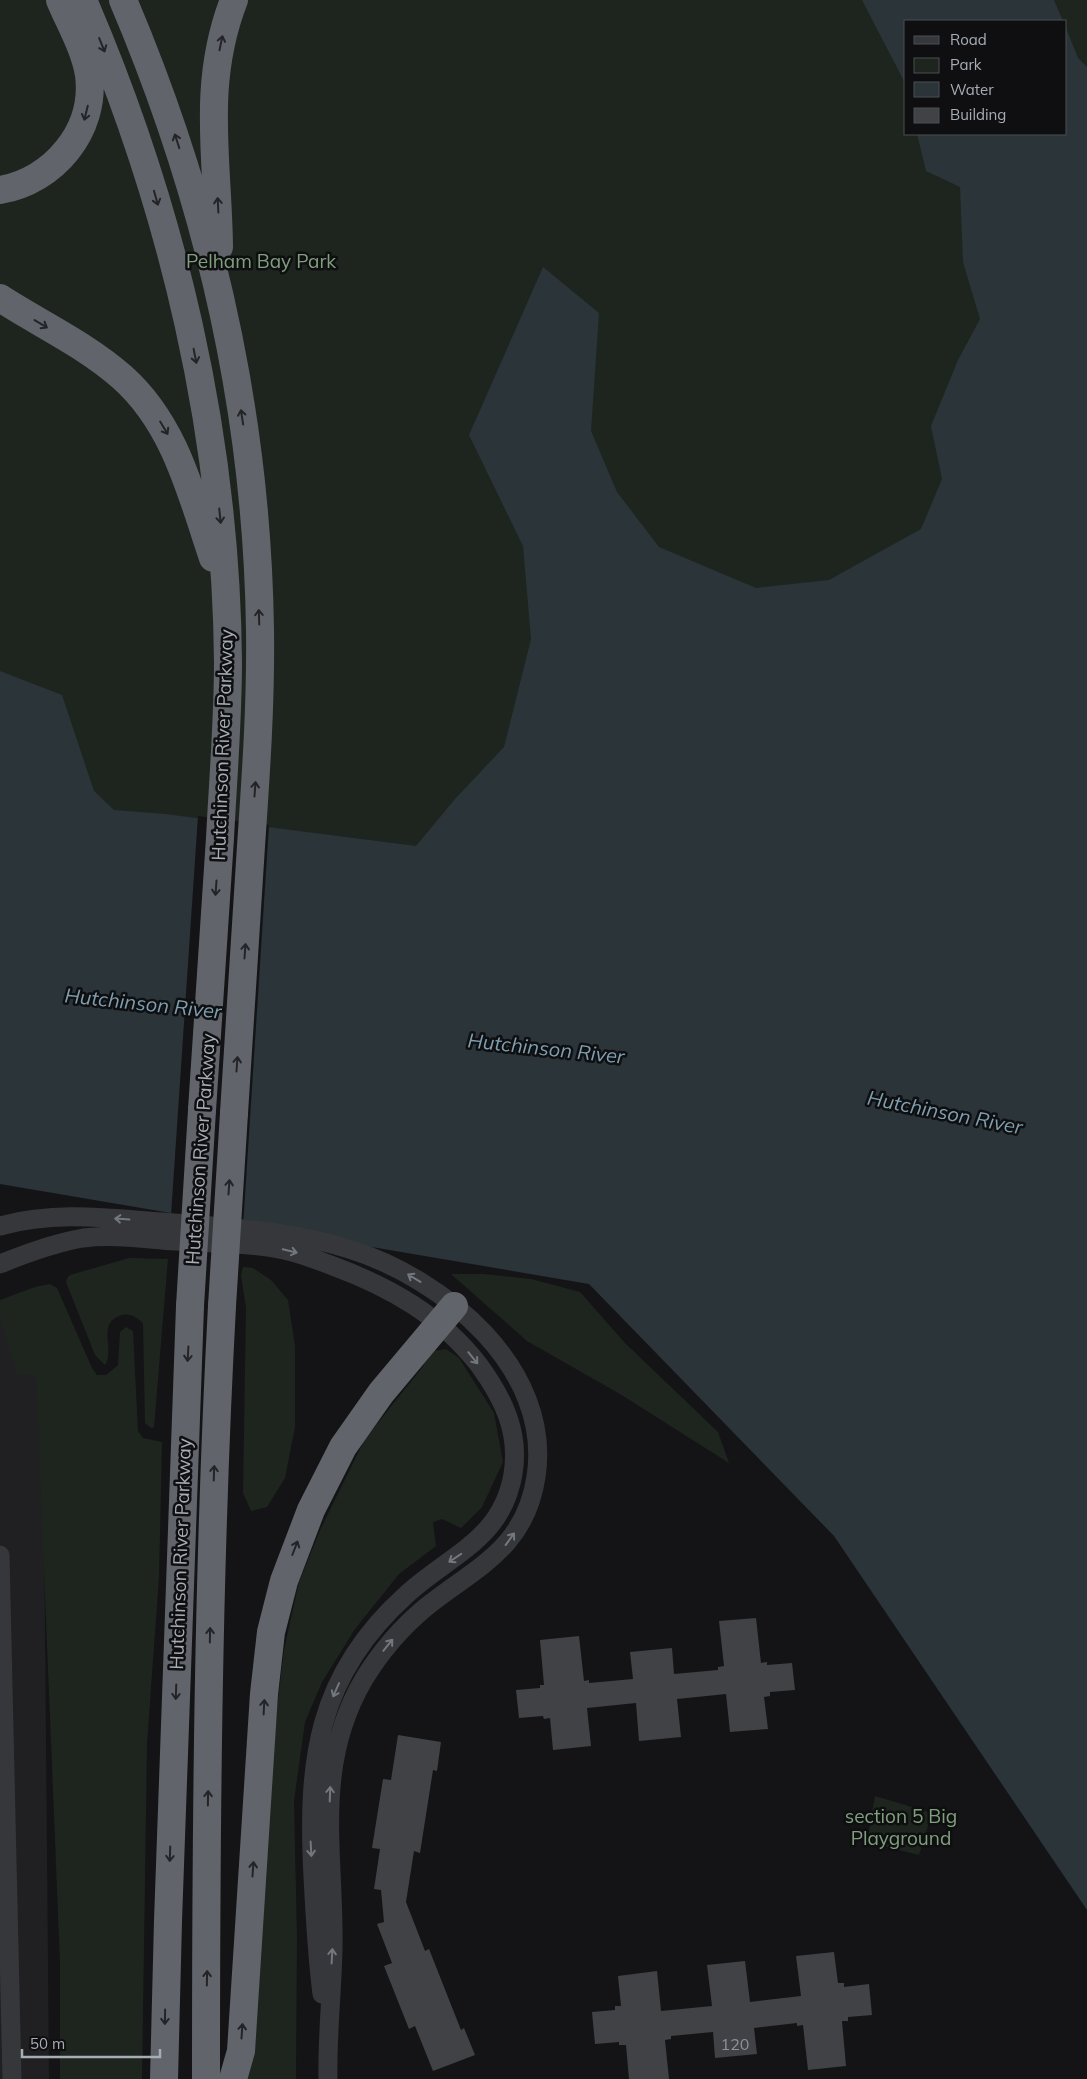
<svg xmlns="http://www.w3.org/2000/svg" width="1087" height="2079" viewBox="0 0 1087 2079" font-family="Mulish,sans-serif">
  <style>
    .built { fill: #202023 }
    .green { fill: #1e251e; fill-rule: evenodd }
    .water { fill: #2a3439 }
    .pier { fill: #141416 }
    .building { fill: #404246 }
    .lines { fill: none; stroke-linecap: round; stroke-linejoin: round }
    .minor { stroke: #35373a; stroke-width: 19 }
    .highway { stroke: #61656b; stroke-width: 28 }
    .highway-bridge { stroke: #61656b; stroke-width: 28 }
    .oneway { stroke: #242428 }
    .oneway2 { stroke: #73787e }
    .labels { text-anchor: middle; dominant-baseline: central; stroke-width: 5; stroke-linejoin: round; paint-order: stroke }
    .number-label { font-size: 16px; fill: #8c9299 }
    .park-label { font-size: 19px; fill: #80a07d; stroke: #0f0f11 }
    .street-label { font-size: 19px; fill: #a6adb5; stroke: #0f0f11 }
    .water-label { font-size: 20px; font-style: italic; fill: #7e9fb0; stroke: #0f0f11 }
  </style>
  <rect width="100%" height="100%" fill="#141416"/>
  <path class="built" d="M42,1301L49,2079H0V1317Z"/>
  <path class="green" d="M0,0H1087V1006L0,917ZM906,21H1066V134H906Z
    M129,1258L168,1259L154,1427L151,1428L145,1423L143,1323C136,1317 129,1312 119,1316C97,1325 115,1349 105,1365L95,1355L66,1282L67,1278L70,1275Z
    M243,1267L253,1268L271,1280L288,1300L295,1346V1427L285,1478L267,1507L251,1511L243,1493L246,1308L241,1275Z
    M451,1274H483L531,1279L580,1292L625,1343L718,1432L729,1463L620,1394L527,1341Z
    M50,1284L57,1288L92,1368L97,1375H106L118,1365L120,1332L126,1327L133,1331L138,1431L143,1438L162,1442L159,1577L147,1744L142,2079H60V1962L36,1375L17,1374L0,1317V1300L35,1287Z
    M446,1349L459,1358L494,1413L503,1462L482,1507L461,1528L442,1519L433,1522L436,1546L399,1574L355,1629L322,1682L305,1722L294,1801L297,1938L296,2079H245L271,1757L284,1650L299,1582L321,1528L365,1439L421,1369L433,1351Z
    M875,1796L932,1813L919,1855L867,1842Z"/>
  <path class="water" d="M862,0H1054L1063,21H906V85Z
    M1066,28L1078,58L1087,67V1910L834,1536L589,1284L0,1184V671L62,695L94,791L114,810L165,814L416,846L455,799L504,747L531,639L523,546L469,435L543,267L599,313L591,431L617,492L659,547L756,588L829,580L921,529L942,479L931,426L958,360L980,319L963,262L960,187L926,171L917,134H1066Z"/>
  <path class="pier" d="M198,816L269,825L243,1227L171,1215Z"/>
  <path class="building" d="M756,1618L761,1663L767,1662V1665L792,1663L795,1690L770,1692V1696L764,1697L768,1729L730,1732L726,1694L677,1699L681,1737L639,1741L636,1703L587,1708L591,1746L553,1750L550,1718L544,1719L543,1716L519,1718L516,1690L540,1688V1685H544L540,1640L579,1636L584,1681L589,1680V1683L633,1679L630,1652L672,1648L674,1674L718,1670V1667L724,1666L719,1621Z
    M398,1735L441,1742L437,1771L433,1770L420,1853L414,1851L406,1902L425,1951L429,1949L461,2030L464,2028L475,2055L433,2071L415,2026L409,2029L384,1966L392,1963L377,1924L384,1922L381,1890L374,1889L380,1849L372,1848L383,1779L391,1780Z
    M834,1952L838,1983H844V1987L869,1984L872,2015L848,2017V2021H842L846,2066L808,2070L803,2025L797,2026V2023L754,2028L757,2054L715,2058L713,2032L671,2036V2039L665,2040L669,2079H629L626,2045H619V2042L595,2044L592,2012L615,2010V2006H621L618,1976L657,1971L661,2011L712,2006L707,1965L745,1961L750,2002L801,1996L796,1956Z"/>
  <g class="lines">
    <path class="minor" d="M0,1226C54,1211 107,1218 162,1222C224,1227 289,1230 349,1249C443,1278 553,1368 536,1477C525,1549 476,1567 426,1607C402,1627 381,1651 364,1679C312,1767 335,1854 333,1950C332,1993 327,2036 328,2079
      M0,1264C27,1253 54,1243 83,1238C113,1234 145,1239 175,1241C206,1243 237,1243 268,1247C291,1250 312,1258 333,1266C390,1287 441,1316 479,1365C503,1398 520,1432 513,1474C502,1540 449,1555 406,1595C316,1676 307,1762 313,1877C315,1916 317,1955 322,1994
      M0,1555L12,2079"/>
    <path class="highway" d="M83,0C173,209 226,434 228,662C228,721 223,779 220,838C214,929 208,1019 202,1110
      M123,0C208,200 257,412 260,630C261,702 256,774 251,846C246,935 240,1024 234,1113
      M0,190C54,181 96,130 89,75C85,49 70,24 60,0
      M219,247C218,160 201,85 234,0
      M0,298C40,324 86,345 122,377C175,424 191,493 213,558
      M164,2079L168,1921L190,1306
      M206,2079C206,1821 208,1563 222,1306
      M233,2079L241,2051L264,1694L271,1632L284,1581L311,1510L343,1447L381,1393L454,1306"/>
    <path class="highway-bridge" d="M190,1306L202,1110
      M222,1306L234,1113"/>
  </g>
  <defs><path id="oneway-shaft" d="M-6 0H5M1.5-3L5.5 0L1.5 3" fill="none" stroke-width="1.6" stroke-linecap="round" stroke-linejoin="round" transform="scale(1.25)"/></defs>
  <g class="oneway">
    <use href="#oneway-shaft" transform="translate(221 43) rotate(-78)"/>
    <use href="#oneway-shaft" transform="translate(102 45) rotate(68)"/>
    <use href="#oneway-shaft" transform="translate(86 113) rotate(104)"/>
    <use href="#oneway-shaft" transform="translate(177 141) rotate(-108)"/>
    <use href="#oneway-shaft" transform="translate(156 198) rotate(74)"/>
    <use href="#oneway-shaft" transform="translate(218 205) rotate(-93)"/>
    <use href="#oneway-shaft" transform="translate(41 324) rotate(31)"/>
    <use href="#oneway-shaft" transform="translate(195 356) rotate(79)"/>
    <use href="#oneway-shaft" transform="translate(242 417) rotate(-99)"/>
    <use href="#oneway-shaft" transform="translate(164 428) rotate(59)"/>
    <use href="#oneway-shaft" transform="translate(220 516) rotate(84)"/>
    <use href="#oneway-shaft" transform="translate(259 617) rotate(-92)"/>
    <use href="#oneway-shaft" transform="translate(255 789) rotate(-86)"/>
    <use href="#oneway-shaft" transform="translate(216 888) rotate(94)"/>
    <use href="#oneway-shaft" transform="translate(245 951) rotate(-86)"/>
    <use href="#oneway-shaft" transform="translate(237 1064) rotate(-86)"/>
    <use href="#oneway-shaft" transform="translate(229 1187) rotate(-86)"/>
    <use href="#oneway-shaft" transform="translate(188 1354) rotate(93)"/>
    <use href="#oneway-shaft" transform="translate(214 1473) rotate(-88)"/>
    <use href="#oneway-shaft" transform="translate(295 1548) rotate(-69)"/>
    <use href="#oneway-shaft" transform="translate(210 1635) rotate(-89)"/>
    <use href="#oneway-shaft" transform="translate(176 1692) rotate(92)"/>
    <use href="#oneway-shaft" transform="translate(264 1707) rotate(-87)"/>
    <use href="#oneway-shaft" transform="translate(208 1798) rotate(-89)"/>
    <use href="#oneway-shaft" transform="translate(170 1854) rotate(92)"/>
    <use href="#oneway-shaft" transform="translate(253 1869) rotate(-86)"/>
    <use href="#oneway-shaft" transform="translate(207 1978) rotate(-89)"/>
    <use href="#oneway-shaft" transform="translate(165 2017) rotate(91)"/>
    <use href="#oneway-shaft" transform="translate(242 2031) rotate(-86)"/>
  </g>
  <g class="oneway2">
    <use href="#oneway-shaft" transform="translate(122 1219) rotate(-176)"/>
    <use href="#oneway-shaft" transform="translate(290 1251) rotate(14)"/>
    <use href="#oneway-shaft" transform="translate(414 1278) rotate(-149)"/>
    <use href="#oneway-shaft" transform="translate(473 1358) rotate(51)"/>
    <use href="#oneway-shaft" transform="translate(510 1539) rotate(-54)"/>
    <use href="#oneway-shaft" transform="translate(455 1558) rotate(146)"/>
    <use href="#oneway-shaft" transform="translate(388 1645) rotate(-51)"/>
    <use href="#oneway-shaft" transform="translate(336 1690) rotate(114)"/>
    <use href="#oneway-shaft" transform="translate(330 1794) rotate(-88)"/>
    <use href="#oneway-shaft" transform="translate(311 1849) rotate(87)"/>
    <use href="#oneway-shaft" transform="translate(332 1956) rotate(-87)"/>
  </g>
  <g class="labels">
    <g class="number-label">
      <text x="735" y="2044">120</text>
    </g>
    <g class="park-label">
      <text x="261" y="261">Pelham Bay Park</text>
      <text x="901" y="1816">section 5 Big<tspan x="901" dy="22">Playground</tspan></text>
    </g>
    <g class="street-label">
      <text transform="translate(222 745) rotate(-88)">Hutchinson River Parkway</text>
      <text transform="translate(200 1149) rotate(-86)">Hutchinson River Parkway</text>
      <text transform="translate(180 1554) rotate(-88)">Hutchinson River Parkway</text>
    </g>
    <g class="water-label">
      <text transform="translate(143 1003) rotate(6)">Hutchinson River</text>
      <text transform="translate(546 1048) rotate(6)">Hutchinson River</text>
      <text transform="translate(945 1112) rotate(11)">Hutchinson River</text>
    </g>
  </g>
  <rect x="904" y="20" width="162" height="115" fill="#0f0f11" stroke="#4b4e53"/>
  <rect x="914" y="36" width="25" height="8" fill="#35373a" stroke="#4b4e53"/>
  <text x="950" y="45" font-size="15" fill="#a6adb5">Road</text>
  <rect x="914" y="58" width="25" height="15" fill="#1e251e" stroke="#4b4e53"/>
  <text x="950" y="70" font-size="15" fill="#a6adb5">Park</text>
  <rect x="914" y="82" width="25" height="15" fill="#2a3439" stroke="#4b4e53"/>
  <text x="950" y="95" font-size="15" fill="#a6adb5">Water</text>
  <rect x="914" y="108" width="25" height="15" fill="#404246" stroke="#4b4e53"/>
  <text x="950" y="120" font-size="15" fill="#a6adb5">Building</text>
  <path d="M22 2049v8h138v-8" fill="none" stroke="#a6adb5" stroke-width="2.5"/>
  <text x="30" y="2049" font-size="15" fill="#a6adb5" stroke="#0f0f11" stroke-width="4" paint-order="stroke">50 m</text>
</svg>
